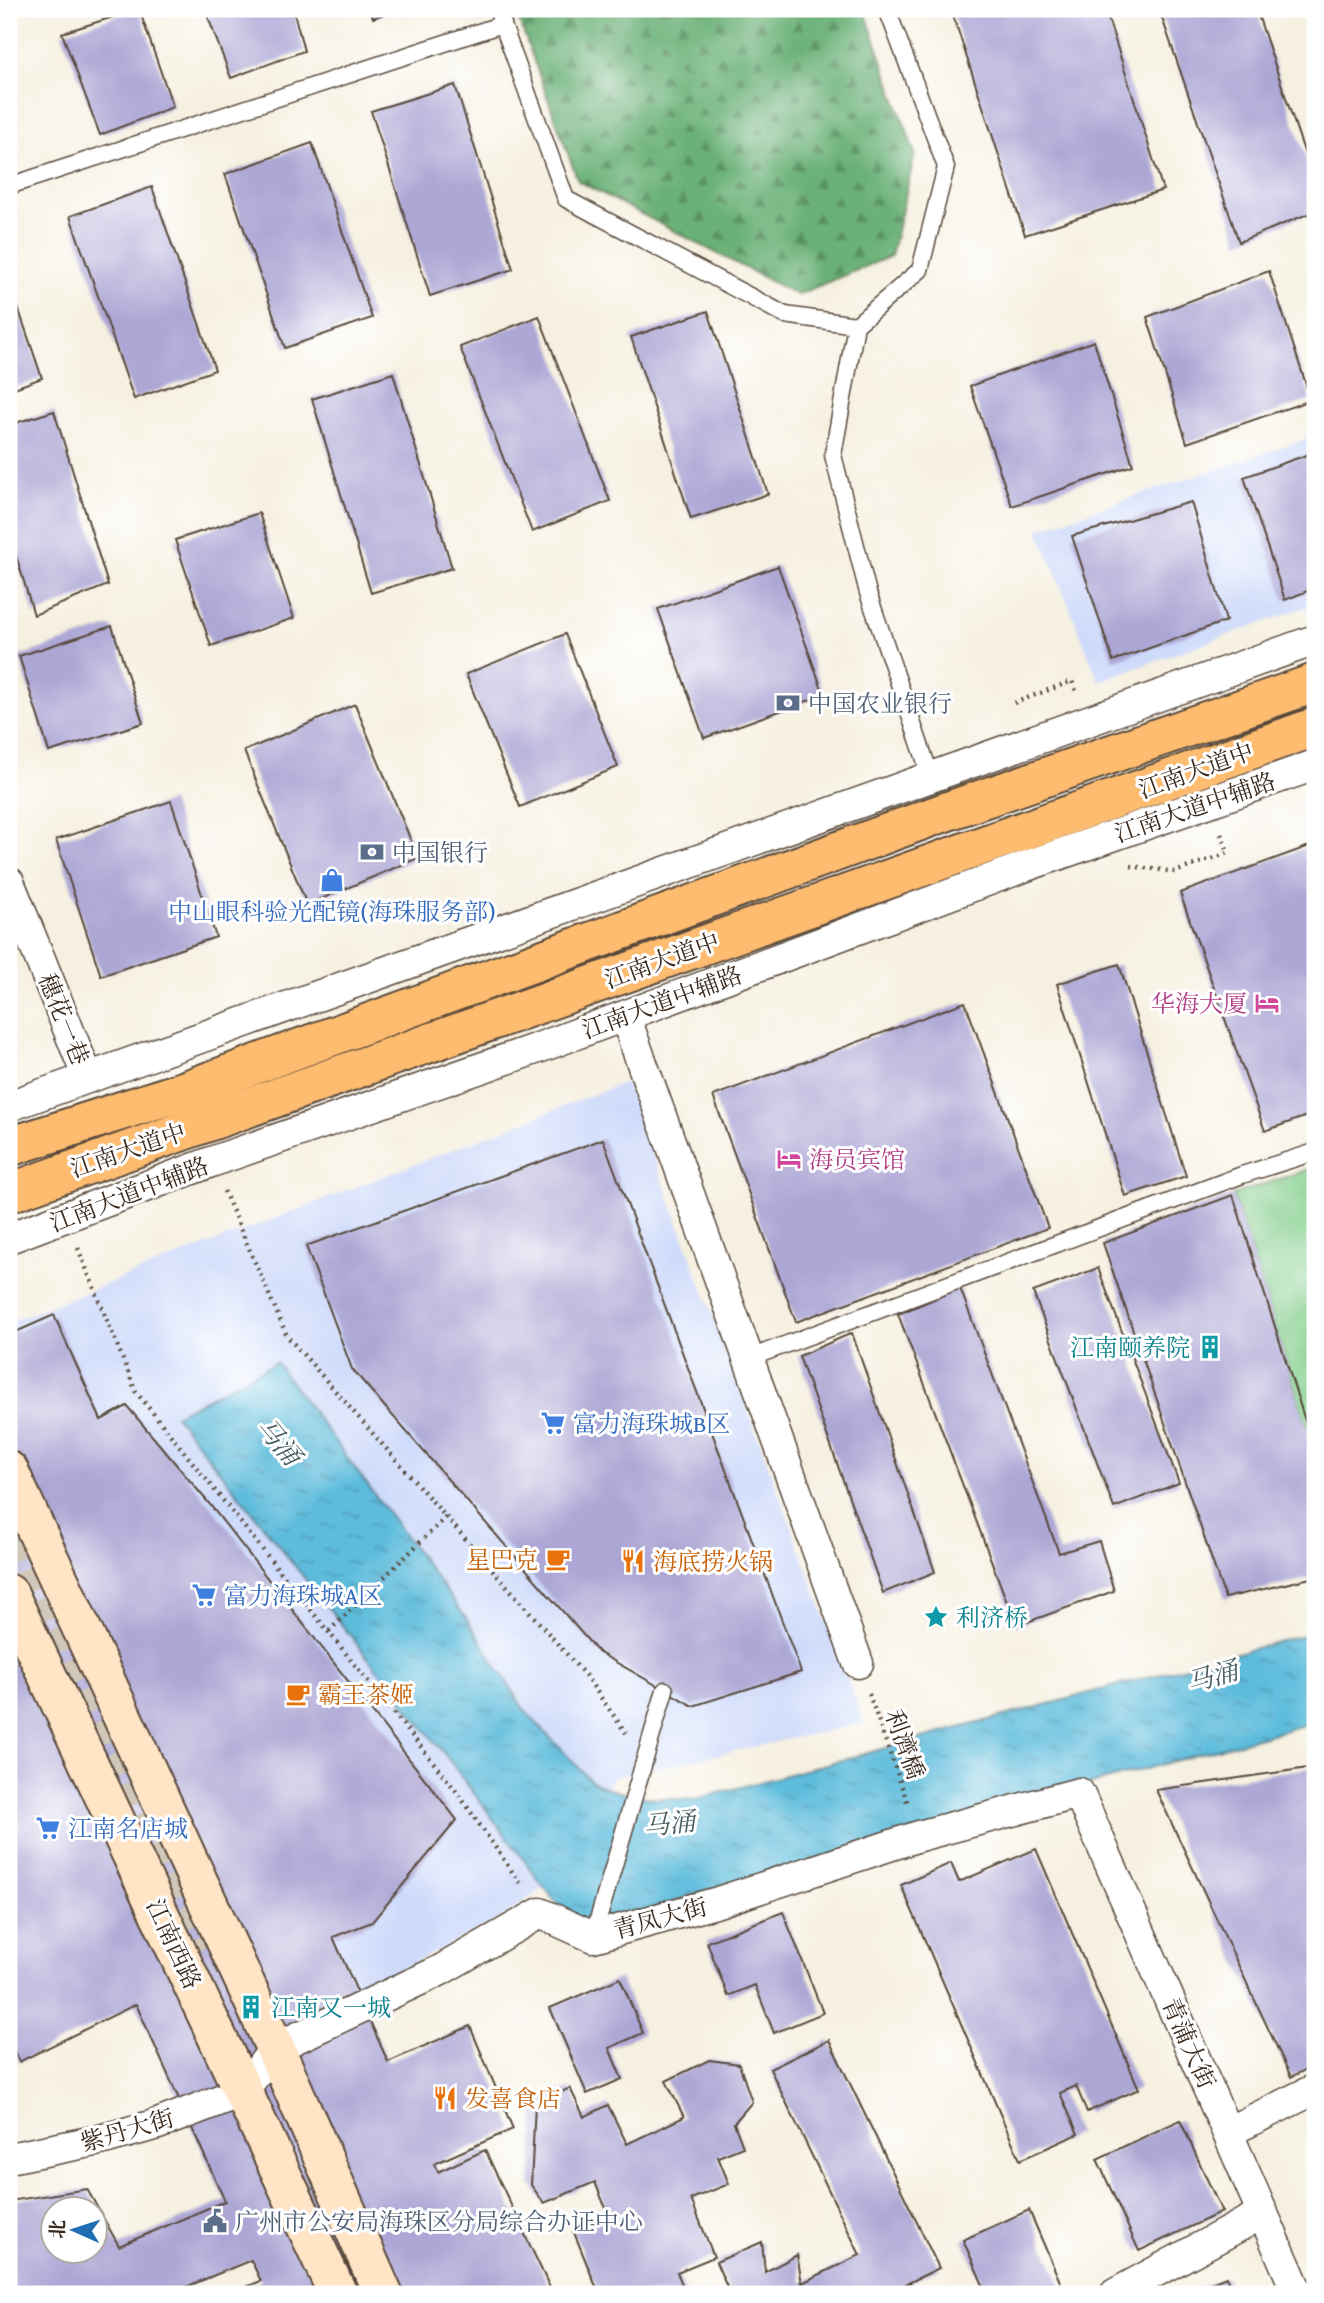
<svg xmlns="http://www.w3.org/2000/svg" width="1324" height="2303" viewBox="0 0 1324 2303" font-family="'Gentium Book Plus','Noto Serif SC',serif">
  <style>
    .built { fill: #cedafa }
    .green { fill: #83ce8b; stroke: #5f7c54; stroke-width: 2 }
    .forest { fill: url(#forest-firs); stroke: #526e4a; stroke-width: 2 }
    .water { fill: url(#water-ripples); stroke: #4c737d; stroke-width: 2 }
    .building { fill: #ada7d5; fill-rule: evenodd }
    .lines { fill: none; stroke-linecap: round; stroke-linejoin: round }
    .pedestrian-tunnel { stroke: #d1c8b9; stroke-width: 23; stroke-dasharray: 23 11; stroke-linecap: butt }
    .service-casing { stroke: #57483b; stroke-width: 19 }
    .minor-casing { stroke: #57483b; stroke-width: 33 }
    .secondary-casing { stroke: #57483b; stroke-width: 42 }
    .primary-casing { stroke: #57483b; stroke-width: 42 }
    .path { stroke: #57483b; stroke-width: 4.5; stroke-dasharray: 2 5; stroke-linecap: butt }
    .service { stroke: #fff; stroke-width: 16 }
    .minor { stroke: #fff; stroke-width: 30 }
    .secondary { stroke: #ffe4c6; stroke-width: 38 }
    .primary { stroke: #febc70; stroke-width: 38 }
    .labels { text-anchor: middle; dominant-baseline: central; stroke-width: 6; stroke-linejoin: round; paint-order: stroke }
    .service-label { font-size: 24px; fill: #4e5e75; stroke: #fff; text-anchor: start }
    .street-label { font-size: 24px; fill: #3b2a1e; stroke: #fff }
    .shop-label { font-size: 24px; fill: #366cbe; stroke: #fff; text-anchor: start }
    .hotel-label { font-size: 24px; fill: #b23c85; stroke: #fff; text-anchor: end }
    .culture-label { font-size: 24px; fill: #0d838f; stroke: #fff; text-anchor: start }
    .food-label { font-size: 24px; fill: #c56008; stroke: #fff; text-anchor: start }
    .water-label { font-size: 26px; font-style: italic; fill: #475d60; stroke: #fff }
  </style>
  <defs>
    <pattern id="forest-firs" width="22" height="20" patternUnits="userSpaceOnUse" patternTransform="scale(1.75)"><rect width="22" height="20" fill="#6ab177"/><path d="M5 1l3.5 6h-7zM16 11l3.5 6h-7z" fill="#589061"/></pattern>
    <pattern id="water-ripples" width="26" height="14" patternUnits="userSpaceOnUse" patternTransform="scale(1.75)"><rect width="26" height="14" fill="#5dbcdc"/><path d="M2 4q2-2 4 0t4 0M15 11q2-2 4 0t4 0" fill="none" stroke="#4e99b2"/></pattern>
  </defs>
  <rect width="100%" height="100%" fill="#fff"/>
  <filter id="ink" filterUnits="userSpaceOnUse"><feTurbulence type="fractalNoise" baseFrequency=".0143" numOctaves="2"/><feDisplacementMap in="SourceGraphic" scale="14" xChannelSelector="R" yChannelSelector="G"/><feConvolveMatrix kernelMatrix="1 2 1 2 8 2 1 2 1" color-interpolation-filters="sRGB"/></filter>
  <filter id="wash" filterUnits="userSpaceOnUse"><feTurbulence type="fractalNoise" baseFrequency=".00686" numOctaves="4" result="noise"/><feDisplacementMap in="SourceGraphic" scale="28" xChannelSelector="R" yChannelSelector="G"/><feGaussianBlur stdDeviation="1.57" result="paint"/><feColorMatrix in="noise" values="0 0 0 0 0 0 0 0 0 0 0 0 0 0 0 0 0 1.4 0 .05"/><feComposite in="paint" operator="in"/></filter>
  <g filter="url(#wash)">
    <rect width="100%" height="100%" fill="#f6f0e0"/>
    <path class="built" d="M1315,436V604L1099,681L1038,529Z
      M626,1082L864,1723L613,1777L564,1872L504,1917L310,2015L9,1380V1322Z"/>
    <path class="green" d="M1315,1167V1452L1233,1195Z"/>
    <path class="forest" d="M515,9H864L915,154L891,256L797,295L578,181Z"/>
    <path class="water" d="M276,1362L466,1618L525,1711L591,1781C623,1798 661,1800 697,1799L1315,1632V1722L708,1890C673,1900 622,1925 586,1919C574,1918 563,1908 554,1900L446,1756L175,1415Z"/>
    <g id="blocks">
      <path class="building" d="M139,9L173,107L100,135L62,33Z
        M205,9H293L304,51L231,78Z
        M370,9H398L373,18Z
        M951,9H1105L1163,190L1025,235Z
        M1159,9H1256L1315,184V211L1239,242Z
        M1305,9H1315V37Z
        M455,85L513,269L430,296L371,111Z
        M312,143L372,318L285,348L225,174Z
        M152,187L215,370L134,399L70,216Z
        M1269,271L1311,400L1187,443L1147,317Z
        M9,281L42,378L9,390Z
        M708,311L768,494L691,519L631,337Z
        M539,316L610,501L532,532L460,347Z
        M1094,341L1133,465L1012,506L970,386Z
        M393,373L452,568L371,593L312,399Z
        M54,411L108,585L34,615L9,532V425Z
        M1315,452V588L1285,600L1244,477Z
        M1191,502L1226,621L1113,661L1072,536Z
        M259,513L294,618L211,646L175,540Z
        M778,566L824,695L704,738L658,609Z
        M112,626L143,723L49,752L19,656Z
        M565,634L618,767L520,807L466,674Z
        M355,704L418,858L307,905L244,751Z
        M171,801L216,937L101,976L56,840Z
        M1315,844V1113L1265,1131L1180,893Z
        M1119,964L1186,1176L1125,1196L1057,984Z
        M965,1002L1048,1228L796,1322L713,1096Z
        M603,1139L801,1672L693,1706L598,1652L352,1369L306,1246Z
        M1233,1195L1315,1452V1577L1225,1598L1103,1243Z
        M1098,1268L1179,1483L1114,1508L1033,1292Z
        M960,1288L1059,1553L1099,1541L1114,1591L1016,1626L898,1314Z
        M54,1315L101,1420L127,1406L207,1501L457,1820L372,1922L333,1937L388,2062L470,2026L513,2129L434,2164L438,2172L485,2150L553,2294H229L261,2281L251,2260L169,2294H9V2201L87,2189L119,2246L225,2201L136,2004L19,2062L9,2041V1335ZM52,2208H94V2250H52Z
        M852,1333L935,1572L883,1593L799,1356Z
        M1315,1767V2065L1291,2077L1156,1790Z
        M1036,1849L1139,2089L1087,2112L1076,2086L1060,2093L1078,2134L1020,2160L901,1885L951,1863L959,1882Z
        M783,1912L823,2013L774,2033L755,1985L728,1996L707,1942Z
        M620,1978L643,2033L609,2048L622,2079L587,2094L550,2008Z
        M829,2040L939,2268L886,2294H730L716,2262L762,2242L765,2272L797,2255L802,2283L860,2255L770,2069Z
        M709,2060L739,2064L752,2102L734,2123L743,2147L718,2157L729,2184L691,2199L714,2257L677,2272L686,2294H599L573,2230L609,2216L595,2182L544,2203L531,2185L535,2104L570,2088L584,2117L608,2105L627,2144L684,2117L666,2081Z
        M1180,2120L1222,2212L1139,2251L1097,2159Z
        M1029,2210L1064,2291L1057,2294H987L963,2240Z
        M1226,2277L1233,2294H1184Z"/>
    </g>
  </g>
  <g filter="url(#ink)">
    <use href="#blocks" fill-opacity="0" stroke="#57483b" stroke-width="2"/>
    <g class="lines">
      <path class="pedestrian-tunnel" d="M9,1538L198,1951"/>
      <g class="service-casing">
        <path id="service" d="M497,9L566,199L785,315L856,325
          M887,9L946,167L920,270L856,325L833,455L868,593L931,777
          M9,186L503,24
          M747,1359L1242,1175L1315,1152
          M593,1937L665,1690"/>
      </g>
      <g class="minor-casing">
        <path id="minor" d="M9,882L88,1078
          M625,1016L858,1663
          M9,1106L1315,640
          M9,1238L211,1162L541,1047L1029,865L1315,765
          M1228,2132L1315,2089
          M9,2158L100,2140L158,2124L243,2091L275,2048L439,1971L540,1913L593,1937L715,1903L919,1836L1079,1793L1298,2294
          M1115,2294L1263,2213"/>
      </g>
      <g class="secondary-casing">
        <path id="secondary" d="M9,1471L275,2048L383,2294
          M9,1594L338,2294"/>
      </g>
      <g class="primary-casing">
        <path id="primary" d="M9,1147L180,1092L945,812L1315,683
          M9,1193L1315,727"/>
      </g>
      <path class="path" d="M1014,703L1072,681L1076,691
        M1131,866L1175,872L1228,853L1220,831
        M224,1191L287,1336L585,1675L626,1733
        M78,1248L136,1392L457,1792L522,1886
        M329,1631L446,1517
        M869,1694L908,1804"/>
      <use href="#service" class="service"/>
      <use href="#minor" class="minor"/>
      <use href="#secondary" class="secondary"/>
      <use href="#primary" class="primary"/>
    </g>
  </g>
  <defs>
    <g id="bank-bare" transform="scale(1.89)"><path d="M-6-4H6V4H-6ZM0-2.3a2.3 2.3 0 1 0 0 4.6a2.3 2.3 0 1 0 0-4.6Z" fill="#5c6f8a" stroke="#fff" stroke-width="2.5" paint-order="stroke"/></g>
    <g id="shop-bare" transform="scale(1.89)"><path d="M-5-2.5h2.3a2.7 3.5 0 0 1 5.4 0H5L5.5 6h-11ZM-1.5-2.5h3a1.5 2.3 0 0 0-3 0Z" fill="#3f7fe0" stroke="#fff" stroke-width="2.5" paint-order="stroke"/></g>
    <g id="hotel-bare" transform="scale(1.89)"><path d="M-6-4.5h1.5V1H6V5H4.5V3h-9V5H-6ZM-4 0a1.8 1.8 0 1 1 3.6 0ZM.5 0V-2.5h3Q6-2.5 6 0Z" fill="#d1479c" stroke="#fff" stroke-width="2.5" paint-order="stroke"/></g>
    <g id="building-bare" transform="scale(1.89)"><path d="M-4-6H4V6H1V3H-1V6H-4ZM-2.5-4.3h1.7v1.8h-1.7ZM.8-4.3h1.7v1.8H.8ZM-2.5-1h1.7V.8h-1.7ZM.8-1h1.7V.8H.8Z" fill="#0f9aa8" stroke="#fff" stroke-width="2.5" paint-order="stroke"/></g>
    <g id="supermarket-bare" transform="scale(1.89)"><path d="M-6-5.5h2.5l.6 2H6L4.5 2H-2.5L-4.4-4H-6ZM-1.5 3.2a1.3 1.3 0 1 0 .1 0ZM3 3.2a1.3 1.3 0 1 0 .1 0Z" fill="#3f7fe0" stroke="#fff" stroke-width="2.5" paint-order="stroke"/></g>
    <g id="cafe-bare" transform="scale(1.89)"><path d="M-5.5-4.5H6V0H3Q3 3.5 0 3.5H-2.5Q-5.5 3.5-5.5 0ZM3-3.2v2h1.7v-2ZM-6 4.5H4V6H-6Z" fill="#e8710a" stroke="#fff" stroke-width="2.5" paint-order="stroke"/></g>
    <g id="restaurant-bare" transform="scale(1.89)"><path d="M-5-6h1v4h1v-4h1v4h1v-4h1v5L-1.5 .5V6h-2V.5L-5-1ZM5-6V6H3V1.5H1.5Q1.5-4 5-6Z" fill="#e8710a" stroke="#fff" stroke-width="2.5" paint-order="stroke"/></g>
    <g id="sight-bare" transform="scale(1.89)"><path d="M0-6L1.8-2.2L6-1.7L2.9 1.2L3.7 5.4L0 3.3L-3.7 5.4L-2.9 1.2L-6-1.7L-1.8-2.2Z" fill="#0f9aa8" stroke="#fff" stroke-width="2.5" paint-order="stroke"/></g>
    <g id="civic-bare" transform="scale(1.89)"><path d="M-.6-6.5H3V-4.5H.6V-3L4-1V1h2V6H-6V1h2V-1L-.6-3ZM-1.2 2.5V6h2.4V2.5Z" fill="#5c6f8a" stroke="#fff" stroke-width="2.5" paint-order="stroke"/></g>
  </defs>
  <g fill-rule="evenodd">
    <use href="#bank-bare" x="788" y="703"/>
    <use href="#bank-bare" x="372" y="852"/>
    <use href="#shop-bare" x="332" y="880"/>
    <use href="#hotel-bare" x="1267" y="1003"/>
    <use href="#hotel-bare" x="789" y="1159"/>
    <use href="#building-bare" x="1210" y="1347"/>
    <use href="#supermarket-bare" x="553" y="1423"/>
    <use href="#cafe-bare" x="558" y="1559"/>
    <use href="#restaurant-bare" x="633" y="1561"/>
    <use href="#supermarket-bare" x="204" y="1595"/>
    <use href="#sight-bare" x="936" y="1617"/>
    <use href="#cafe-bare" x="298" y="1694"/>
    <use href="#supermarket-bare" x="48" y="1828"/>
    <use href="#building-bare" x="251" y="2007"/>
    <use href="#restaurant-bare" x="445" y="2098"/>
    <use href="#civic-bare" x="215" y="2221"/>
  </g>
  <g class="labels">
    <g class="service-label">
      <text x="808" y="703">中国农业银行</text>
      <text x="392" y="852">中国银行</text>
      <text x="235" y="2221">广州市公安局海珠区分局综合办证中心</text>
    </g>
    <g class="street-label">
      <text transform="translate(1196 770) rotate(-20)">江南大道中</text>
      <text transform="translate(1195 807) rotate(-19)">江南大道中辅路</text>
      <text transform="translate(662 960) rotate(-20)">江南大道中</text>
      <text transform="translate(662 1002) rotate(-20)">江南大道中辅路</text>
      <text transform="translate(64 1019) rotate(68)">穗花一巷</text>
      <text transform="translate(128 1150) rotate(-19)">江南大道中</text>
      <text transform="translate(129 1194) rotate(-21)">江南大道中辅路</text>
      <text transform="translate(905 1744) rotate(70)">利濟橋</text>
      <text transform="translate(660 1918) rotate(-15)">青凤大街</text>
      <text transform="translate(174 1944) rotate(65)">江南西路</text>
      <text transform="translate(1189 2043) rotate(66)">青蒲大街</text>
      <text transform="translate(127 2130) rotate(-16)">紫丹大街</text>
    </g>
    <g class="shop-label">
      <text x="332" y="911" text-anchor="middle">中山眼科验光配镜(海珠服务部)</text>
      <text x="573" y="1423">富力海珠城B区</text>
      <text x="224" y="1595">富力海珠城A区</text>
      <text x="68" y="1828">江南名店城</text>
    </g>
    <g class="hotel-label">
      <text x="1247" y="1003">华海大厦</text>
      <text x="809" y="1159" text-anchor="start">海员宾馆</text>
    </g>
    <g class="culture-label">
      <text x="1190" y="1347" text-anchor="end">江南颐养院</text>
      <text x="956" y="1617">利济桥</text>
      <text x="271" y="2007">江南又一城</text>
    </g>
    <g class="food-label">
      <text x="538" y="1559" text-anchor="end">星巴克</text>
      <text x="653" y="1561">海底捞火锅</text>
      <text x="318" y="1694">霸王茶姬</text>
      <text x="465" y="2098">发喜食店</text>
    </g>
    <g class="water-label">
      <text transform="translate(279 1441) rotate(50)">马涌</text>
      <text transform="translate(1212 1676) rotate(-16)">马涌</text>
      <text transform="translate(669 1823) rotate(-6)">马涌</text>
    </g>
  </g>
  <rect width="1324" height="2303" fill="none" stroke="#fff" stroke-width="35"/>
  <g transform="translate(74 2230) rotate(273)"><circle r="33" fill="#ffffff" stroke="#b1aaa5" stroke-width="2"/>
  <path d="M0-5L12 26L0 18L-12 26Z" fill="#1f6fb2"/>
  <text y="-10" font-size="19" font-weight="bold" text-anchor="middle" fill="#3b2a1e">北</text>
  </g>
</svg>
